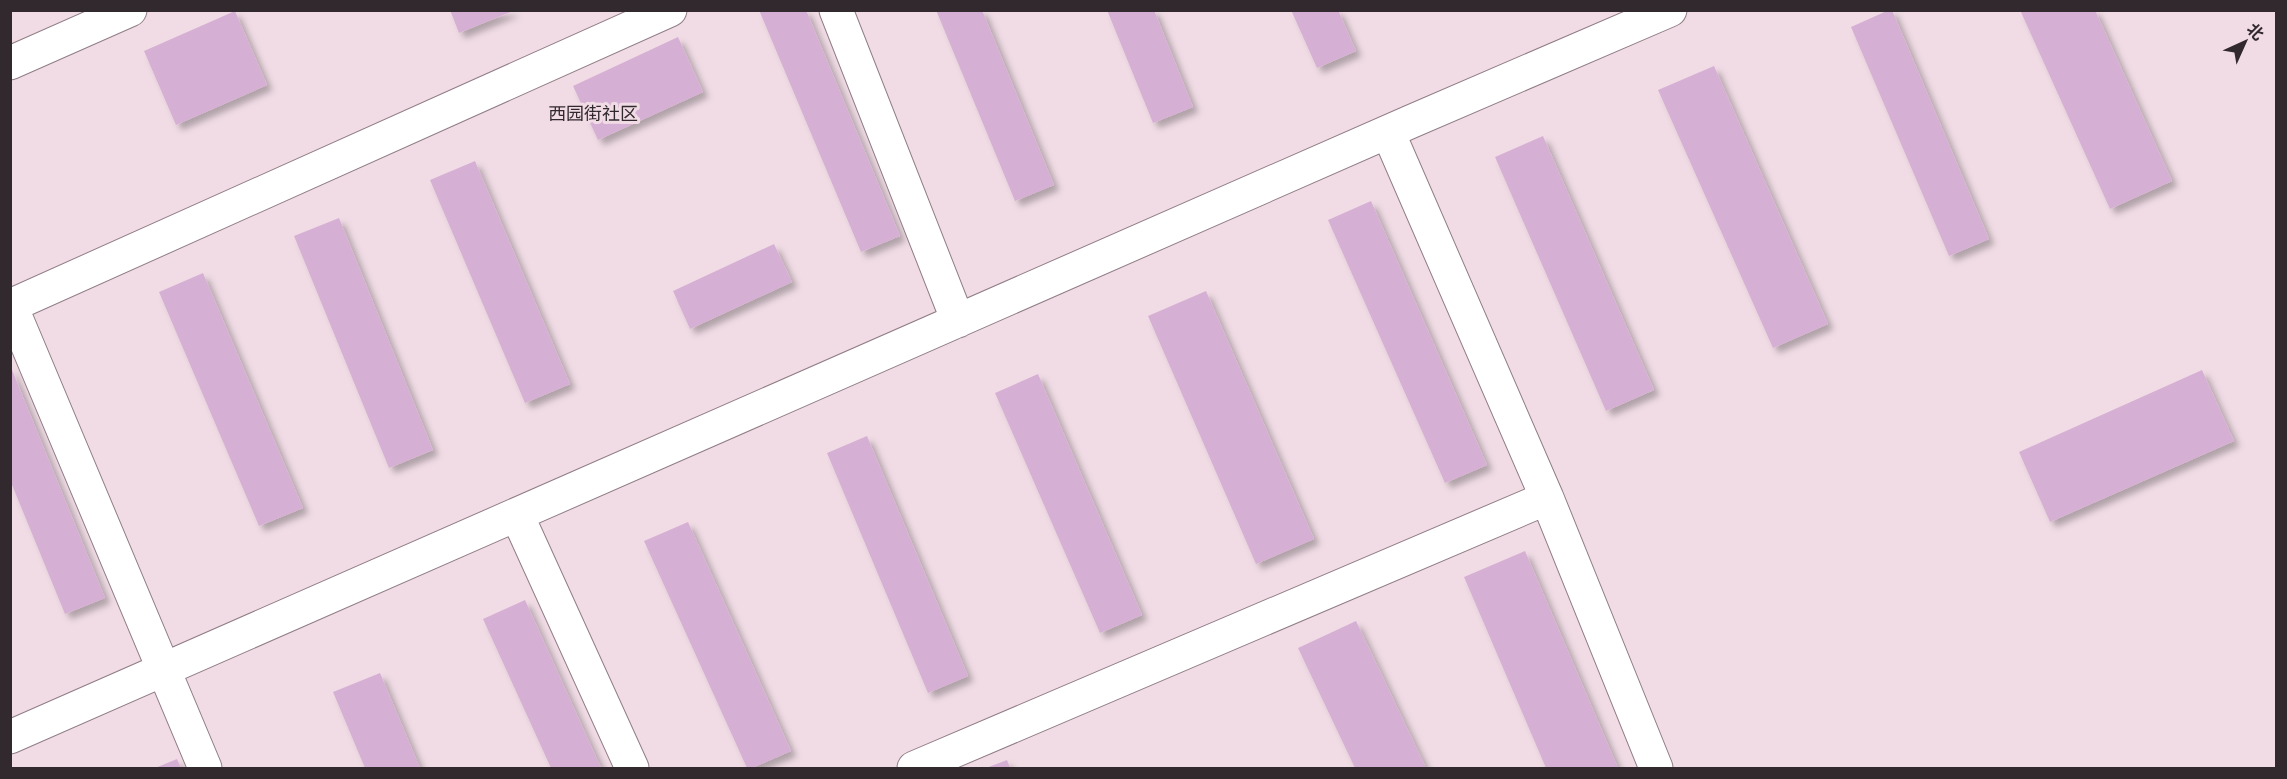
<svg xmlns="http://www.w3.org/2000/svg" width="2287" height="779" viewBox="0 0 2287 779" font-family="Overpass,'Noto Sans SC',sans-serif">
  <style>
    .building { fill: #d6b0d4; filter: url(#shadow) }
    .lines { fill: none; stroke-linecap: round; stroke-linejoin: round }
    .minor-casing { stroke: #907d86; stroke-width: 35 }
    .minor { stroke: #fff; stroke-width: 33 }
    .labels { text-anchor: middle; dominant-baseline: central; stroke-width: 6; stroke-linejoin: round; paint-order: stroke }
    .neighbourhood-label { font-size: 18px; fill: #31292d; stroke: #f1dce5 }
  </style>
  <defs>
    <filter id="shadow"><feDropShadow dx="5.5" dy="5.5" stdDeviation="3" flood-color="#0004"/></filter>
  </defs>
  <rect width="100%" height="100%" fill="#f1dce5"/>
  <path class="building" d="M450,10H513V11L459,33Z
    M759,10H806L900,236L861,252Z
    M936,10H982L1054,185L1015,201Z
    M1107,10H1154L1193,107L1153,123Z
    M1291,10H1338L1356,51L1317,68Z
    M1889,10H1892L1989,239L1949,256L1851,27Z
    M2020,10H2095L2172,181L2110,209Z
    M235,11L267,85L176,125L144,51Z
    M678,37L703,92L598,140L573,86Z
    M1714,66L1828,324L1773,348L1658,90Z
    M1543,136L1654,390L1606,411L1495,157Z
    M475,161L570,384L525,403L430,180Z
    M1371,201L1487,465L1445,483L1328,220Z
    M339,218L433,450L389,468L294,236Z
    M774,244L792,282L690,329L673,291Z
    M203,273L303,508L259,526L159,292Z
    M1206,291L1314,539L1256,564L1148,316Z
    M10,365L105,598L65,614L10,480Z
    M2202,370L2234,441L2050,522L2019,452Z
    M1038,374L1142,615L1100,633L995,393Z
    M867,436L968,676L928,693L827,453Z
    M688,522L791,751L752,768H747L644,541Z
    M1525,551L1618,768H1546L1464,577Z
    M525,600L601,768H551L483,619Z
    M1356,621L1426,768H1355L1298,648Z
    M380,673L420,768H365L333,692Z
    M177,759L181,768H155Z
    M1007,760L1010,768H986Z"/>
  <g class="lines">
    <g class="minor-casing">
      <path id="minor" d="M836,10L958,321
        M10,63L130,10
        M1388,132L1547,498L1656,768
        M10,306L670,10
        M11,306L205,768
        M517,515L632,768
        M10,737L1410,122L1670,10
        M914,768L1547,498"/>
    </g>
    <use href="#minor" class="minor"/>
  </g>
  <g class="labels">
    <g class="neighbourhood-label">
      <text x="593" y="115">西园街社区</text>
    </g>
  </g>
  <rect width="2287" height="779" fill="none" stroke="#31292d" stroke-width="24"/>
  <g transform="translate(2245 42) rotate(45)" stroke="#f1dce5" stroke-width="4.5" paint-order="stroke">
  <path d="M0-4.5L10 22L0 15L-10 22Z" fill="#31292d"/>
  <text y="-9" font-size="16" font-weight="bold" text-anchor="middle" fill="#31292d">北</text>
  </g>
</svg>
